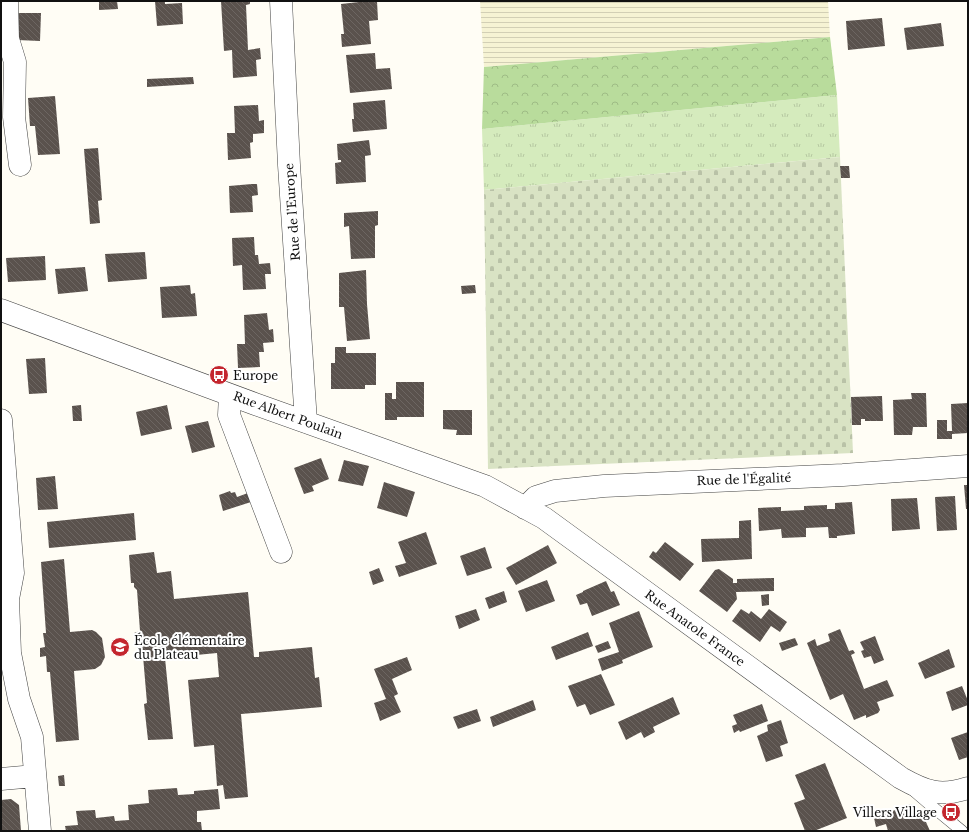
<svg xmlns="http://www.w3.org/2000/svg" width="969" height="832" viewBox="0 0 969 832" font-family="'Libre Baskerville',serif">
  <style>
    .farmland { fill: url(#farmland-rules) }
    .grass { fill: url(#grass-tufts) }
    .forest { fill: url(#forest-crowns) }
    .cemetery { fill: url(#cemetery-stones) }
    .building { fill: url(#building-back-hatch) }
    .lines { fill: none; stroke-linecap: round; stroke-linejoin: round }
    .service-casing { stroke: #444; stroke-width: 12 }
    .minor-casing { stroke: #444; stroke-width: 23 }
    .service { stroke: #fff; stroke-width: 11 }
    .minor { stroke: #fff; stroke-width: 22 }
    .labels { text-anchor: middle; dominant-baseline: central; stroke-width: 4; stroke-linejoin: round; paint-order: stroke }
    .street-label { font-size: 12px; fill: #111; stroke: #fff }
    .poi-label { font-size: 12px; fill: #111; stroke: #fff; text-anchor: start }
  </style>
  <defs>
    <pattern id="farmland-rules" width="6" height="5" patternUnits="userSpaceOnUse"><rect width="6" height="5" fill="#f6f3d4"/><path d="M0 2.5h6" fill="none" stroke="#d2cfb5"/></pattern>
    <pattern id="grass-tufts" width="24" height="20" patternUnits="userSpaceOnUse"><rect width="24" height="20" fill="#d5ebbd"/><path d="M3 7l-1-3M5 7V3M7 7l1-3M15 17l-1-3M17 17v-4M19 17l1-3" fill="none" stroke="#b6c8a1"/></pattern>
    <pattern id="forest-crowns" width="20" height="18" patternUnits="userSpaceOnUse"><rect width="20" height="18" fill="#b9dc9c"/><path d="M2 6a3 3 0 1 1 6 0M12 15a3 3 0 1 1 6 0" fill="none" stroke="#9ebc85"/></pattern>
    <pattern id="cemetery-stones" width="16" height="16" patternUnits="userSpaceOnUse"><rect width="16" height="16" fill="#d9e3c4"/><path d="M2 7V4a2 2 0 0 1 4 0v3zM10 15v-3a2 2 0 0 1 4 0v3z" fill="#b9c2a7"/></pattern>
    <pattern id="building-back-hatch" width="6" height="6" patternUnits="userSpaceOnUse"><rect width="6" height="6" fill="#5a524d"/><path d="M-1 5l2 2M0 0l6 6M5-1l2 2" fill="none" stroke="#6d6662"/></pattern>
  </defs>
  <rect width="100%" height="100%" fill="#fffdf5"/>
  <path class="farmland" d="M480,1H828L830,37L484,67Z"/>
  <path class="grass" d="M837,95L840,157L484,190L482,129Z"/>
  <path class="forest" d="M830,37L837,95L482,129L484,67Z"/>
  <path class="cemetery" d="M840,157L853,453L488,469L484,190Z"/>
  <path class="building" d="M99,1H117L118,9L99,10Z
    M155,1H165V4L182,3L183,24L157,26Z
    M221,1H250V4L246,5L248,50L260,48L261,59L256,60L257,76L233,78L232,50L224,51Z
    M368,1H377L378,20L369,21L371,44L342,47L341,34H344L341,4Z
    M18,13H41L40,41L17,40Z
    M882,18L885,46L848,50L846,21Z
    M941,23L944,46L907,50L904,28Z
    M375,53L376,69L390,68L392,89L350,93L346,55Z
    M193,77L194,84L147,87V79Z
    M55,96L60,154L38,155L35,126H30L28,98Z
    M385,100L387,129L353,132L352,119H354L353,103Z
    M258,105L259,121L264,120V133L253,134V142L250,143L251,158L228,160L227,133H235L234,106Z
    M369,140L371,155L365,156L366,182L336,184L335,163L341,162V160H338L337,144Z
    M98,148L102,200L98,201L100,223L90,224L84,149Z
    M840,166H849L850,178H841Z
    M252,184H257L258,195L252,196L253,212L230,213L229,186Z
    M378,211V225L375,226V258L351,259L349,226L344,227V213Z
    M254,237L255,255H258L259,264L270,263L271,274H265L266,289L243,290L242,265L233,266L232,238Z
    M145,252L147,279L108,282L105,254Z
    M45,256L46,280L8,282L6,258Z
    M85,267L88,291L58,294L55,269Z
    M366,270L367,304L370,339L347,341L344,307H339V273Z
    M190,285L191,294L195,293L197,316L162,318L160,287Z
    M475,285L476,293L462,294L461,286Z
    M267,313L269,330L273,329L274,342L263,343L264,352H259L260,367L238,368L237,344H245L244,315Z
    M335,347H346V353H376V385H365V389H331V363H335Z
    M45,358L47,393L29,394L26,359Z
    M396,382H424V417H397V420H385V393H392V399H396Z
    M911,393H926L927,427H913L912,435H894L893,400L912,399Z
    M882,396L883,421H865V419H861V425H852L851,397Z
    M968,403V433L952,434V439H937V420H947V431H952L951,404Z
    M81,405L82,421H73L72,406Z
    M167,405L172,429L141,436L136,412Z
    M443,410H472V435H456L457,430L443,429Z
    M208,421L215,447L192,453L185,426Z
    M321,458L329,479L312,486L314,491L304,494L294,468Z
    M344,460L369,466L363,486L338,481Z
    M55,476L58,509L38,510L36,478Z
    M384,482L415,492L407,517L377,508Z
    M964,485H968V509H966Z
    M230,491L231,493L235,492L237,497L248,493L251,502L223,511L219,495Z
    M955,496L957,530L937,531L935,497Z
    M917,498L920,529L892,531L891,499Z
    M852,502L855,534L837,536V538H829L828,527L806,528V537L782,538L781,529L759,531L758,508L781,507V511L804,510V506L827,505V509H835V503Z
    M134,513L136,540L49,548L47,522Z
    M751,520L752,559L702,562L701,539L739,538V521Z
    M426,532L437,564L399,577L395,566L406,563L398,542Z
    M665,542L694,564L680,581L649,557L653,551L656,553Z
    M548,545L557,563L516,585L506,568Z
    M485,547L492,568L467,576L460,556Z
    M154,552L157,573L171,571L174,599L248,592L254,657H259V652L312,647L315,678L319,677L322,707L241,714L248,797L225,799L223,785L217,786L214,745L194,747L188,680L219,677L217,653L165,658L173,739L148,740L144,704L147,703L143,656L137,655V642L134,633L140,631L137,590L134,587V583H131L129,555Z
    M64,559L70,632L92,630L96,632L102,638L105,657L101,665L95,669L74,671L79,740L56,742L50,672H47L46,656L40,657V648L45,647L43,633H46L41,562Z
    M379,568L384,581L373,585L369,572Z
    M719,569L733,579V583H737V579L774,578V591L736,592L737,599L727,612L699,591L715,570Z
    M547,580L555,601L526,612L518,591Z
    M606,581L611,592L614,591L620,605L592,616L587,603L580,605L576,595L583,592V591Z
    M504,591L507,602L489,609L485,598Z
    M769,594V605L762,606L761,595Z
    M476,609L480,620L459,629L455,616Z
    M741,609L749,614L751,611L761,619L769,609L787,622L780,632L771,626L760,642L732,621Z
    M639,611L653,647L622,660L623,663L602,671L598,659L619,652L609,623Z
    M840,629L849,651L853,650L855,653L851,655L864,689L887,680L894,696L877,702L880,710L878,713L866,718V715L854,720L843,694L830,700L807,643L815,639L817,646L830,641L828,634Z
    M588,632L593,646L556,660L551,647Z
    M875,636L884,660L874,664L871,656L864,658L861,651L864,650L860,642Z
    M795,638L798,645L782,651L779,643Z
    M608,641L611,648L598,653L595,646Z
    M949,649L955,667L925,679L918,663Z
    M407,657L412,670L392,679L398,694L394,696L401,712L380,721L374,703L386,699L374,669Z
    M601,674L615,705L590,715L585,704L577,707L568,686Z
    M962,686L968,701V705L952,711L946,692Z
    M673,697L680,714L653,727L655,732L644,738L641,732L626,740L618,722Z
    M533,700L536,710L493,727L490,717Z
    M762,704L768,721L740,732L739,730L734,733L732,726L737,724L733,715Z
    M477,709L481,721L458,729L453,717Z
    M781,720L788,743L780,746L783,756L766,762L757,736L768,731L767,725Z
    M968,732V757L959,760L951,738Z
    M825,763L847,818L814,831H805L794,803L805,799L795,775Z
    M64,775L65,786H59L58,776Z
    M177,788L178,795L194,794V791L218,789L220,809L197,811V822H201L202,831H66L65,826L78,825L76,811L95,810L96,818L114,816L115,821L129,820L128,805L149,803L148,790Z
    M11,799L19,805L21,831H1V800Z
    M911,804L922,813L930,831H888L886,824L876,827L874,818Z"/>
  <g class="lines">
    <g class="service-casing">
      <path id="service" d="M914,791L928,803L962,831"/>
    </g>
    <g class="minor-casing">
      <path id="minor" d="M7,1L8,39L15,62L14,117L20,165
        M281,1L289,165L306,422
        M1,310L255,404L485,486L544,518L901,778C926,792 940,797 968,788
        M230,395L229,415L281,552
        M1,420L13,573L8,599L10,653L19,699L32,737L40,831
        M525,508L536,497L555,491L604,486L843,475L968,466
        M1,779L35,776"/>
    </g>
    <use href="#service" class="service"/>
    <use href="#minor" class="minor"/>
  </g>
  <defs>
    <g id="bus-disc" transform="scale(1)"><circle r="9.5" fill="#c4262e" stroke="#fff"/><path d="M-5-6H5V4H4V6H2V4H-2V6H-4V4H-5ZM-3.5-4V0h7V-4ZM-3.5 1.2v1.5H-2V1.2ZM2 1.2v1.5H3.5V1.2Z" fill="#fff"/></g>
    <g id="school-disc" transform="scale(1)"><circle r="9.5" fill="#c4262e" stroke="#fff"/><path d="M0-5L7-2L0 1L-7-2ZM-4 1L0 2.5L4 1V4Q0 6-4 4Z" fill="#fff"/></g>
  </defs>
  <g fill-rule="evenodd">
    <use href="#bus-disc" x="219" y="375"/>
    <use href="#school-disc" x="120" y="647"/>
    <use href="#bus-disc" x="951" y="812"/>
  </g>
  <g class="labels">
    <g class="street-label">
      <text transform="translate(292 212) rotate(-94)">Rue de l'Europe</text>
      <text transform="translate(288 415) rotate(20)">Rue Albert Poulain</text>
      <text transform="translate(744 479) rotate(-2)">Rue de l'Égalité</text>
      <text transform="translate(695 628) rotate(36)">Rue Anatole France</text>
    </g>
    <g class="poi-label">
      <text x="233" y="375">Europe</text>
      <text x="134" y="640">École élémentaire<tspan x="134" dy="14">du Plateau</tspan></text>
      <text x="937" y="812" text-anchor="end">Villers Village</text>
    </g>
  </g>
  <rect width="969" height="832" fill="none" stroke="#111111" stroke-width="4"/>
</svg>
